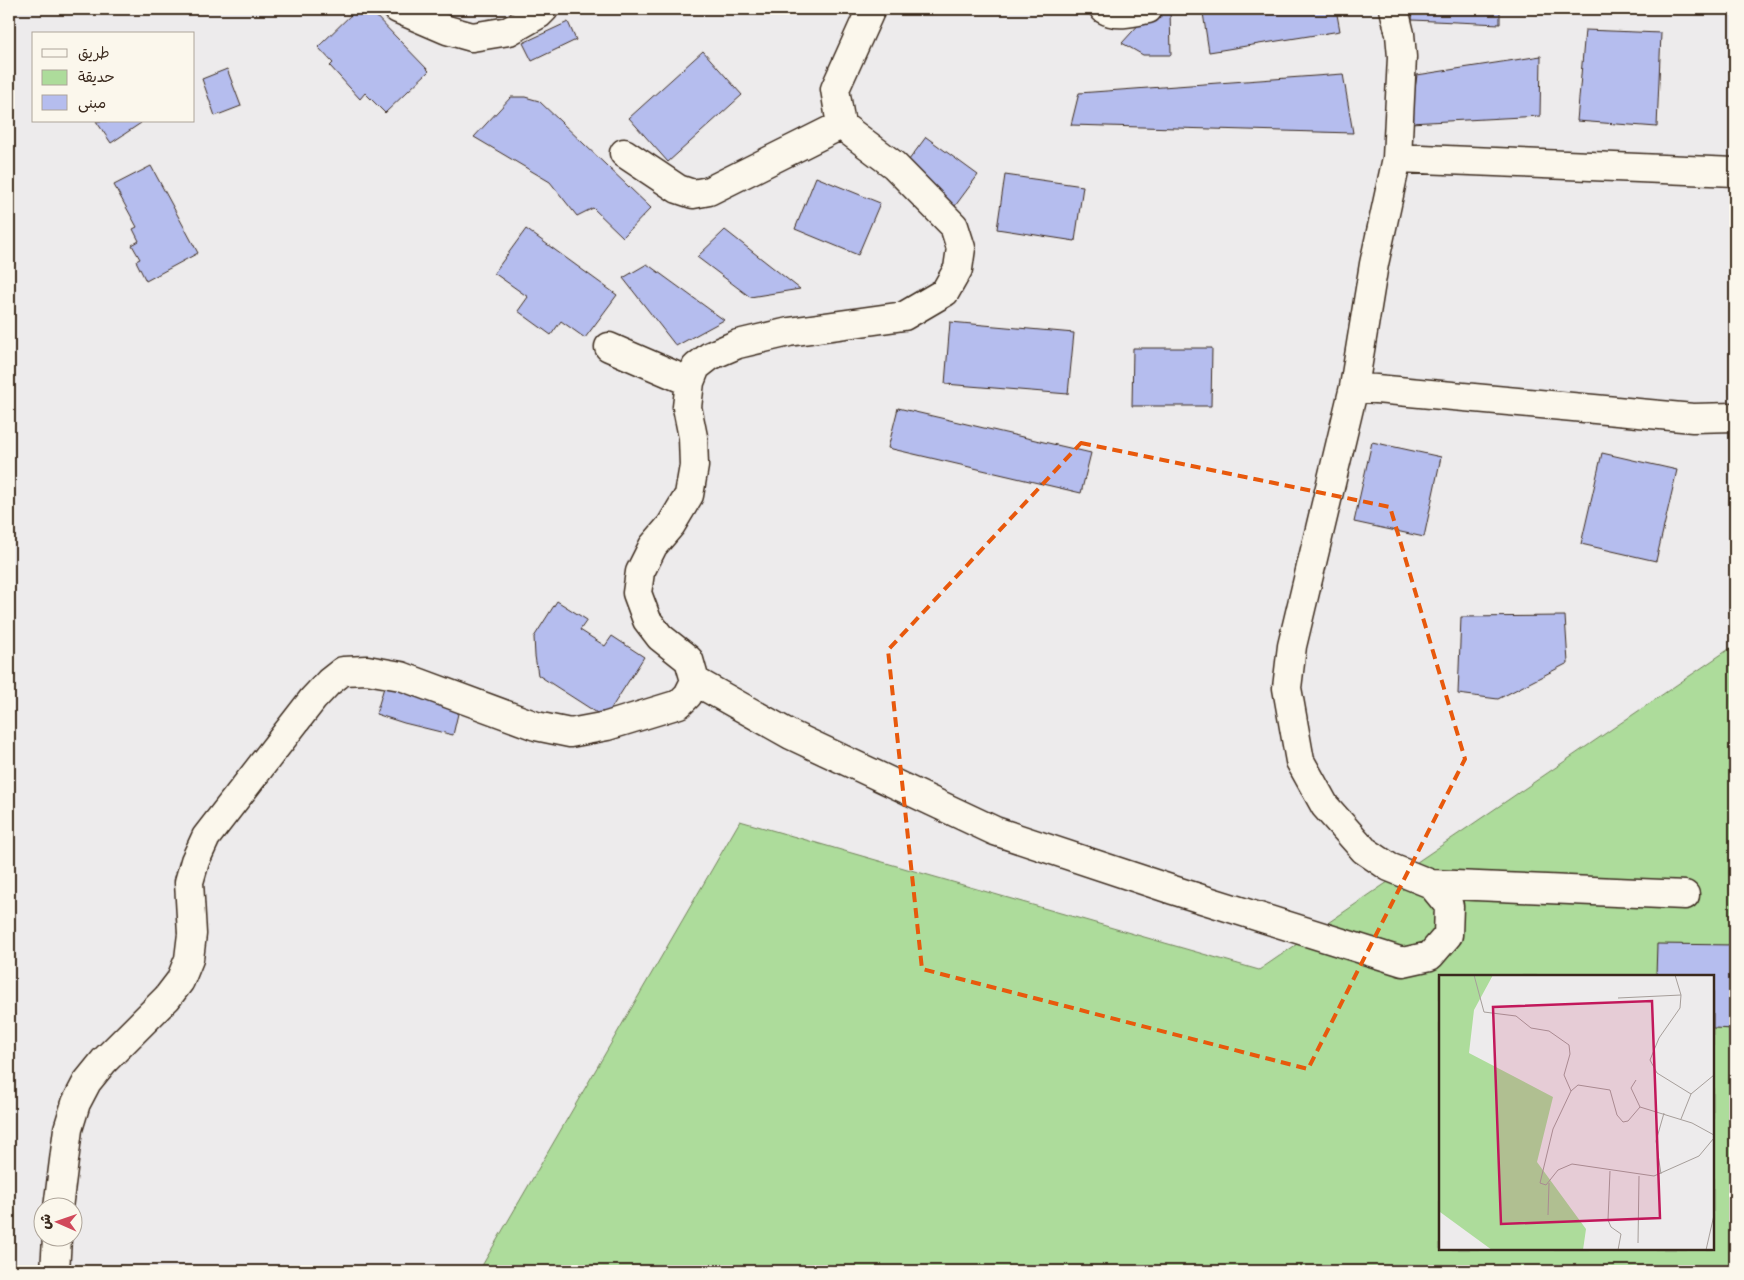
<svg xmlns="http://www.w3.org/2000/svg" width="1744" height="1280" viewBox="0 0 1744 1280" font-family="Mali,'Playpen Sans Arabic',sans-serif">
  <style>
    .green { fill: #addc9b; stroke: #74835c; fill-rule: evenodd }
    .building { fill: #b5bdee; stroke: #3b2a1e }
    .lines { fill: none; stroke-linecap: round; stroke-linejoin: round }
    .minor-casing { stroke: #3b2a1e; stroke-width: 31 }
    .minor { stroke: #fbf7ec; stroke-width: 28 }
    .marked { fill: none; stroke: #e8590c; stroke-width: 4; stroke-dasharray: 10 6; stroke-linejoin: round }
    .inset-road { fill: none; stroke: #a69e9a; stroke-width: 1 }
    .view { fill: #c2185b; fill-opacity: 0.15; stroke: #c2185b; stroke-width: 2.5 }
    .inset-edge { fill: none; stroke: #3b2a1e; stroke-width: 2.5 }
  </style>
  <rect width="100%" height="100%" fill="#edebec"/>
  <filter id="ink" filterUnits="userSpaceOnUse"><feTurbulence type="fractalNoise" baseFrequency=".02" numOctaves="2"/><feDisplacementMap in="SourceGraphic" scale="10" xChannelSelector="R" yChannelSelector="G"/><feConvolveMatrix kernelMatrix="1 2 1 2 8 2 1 2 1" color-interpolation-filters="sRGB"/></filter>
  <g filter="url(#ink)">
    <path class="green" d="M1735,645V1271H479L740,821L1259,970ZM1440,976H1713V1249H1440Z"/>
    <path class="building" d="M357,9H369L429,71L385,113L365,93L360,99L330,66L333,63L318,47Z
      M1170,9L1171,55H1143L1122,43L1142,21Z
      M1232,9H1336L1340,31L1209,52L1203,13Z
      M1413,9H1500V24L1412,20Z
      M568,22L576,40L532,61L523,43Z
      M1585,30L1661,33L1657,127L1577,121Z
      M703,51L742,95L668,162L629,118Z
      M1541,56L1540,116L1410,123L1417,75Z
      M227,69L241,106L215,116L202,79Z
      M1343,74L1353,133L1071,125L1079,93Z
      M511,97H525L539,101L651,208L623,237L593,208L577,216L550,182L474,137Z
      M96,121H140L141,123L111,143Z
      M926,137L978,175L955,206L903,168Z
      M151,166L198,253L146,281L136,261L140,259L132,245L139,241L133,229L137,227L114,185Z
      M1005,175L1083,186L1075,241L997,229Z
      M816,177L880,203L858,255L795,229Z
      M526,229L617,295L585,338L561,321L551,335L518,311L528,297L494,273Z
      M725,230L800,289L750,297L697,257Z
      M647,264L724,320L676,346L623,278Z
      M950,322L1074,333L1068,394L945,384Z
      M1133,348H1212L1211,406H1132Z
      M898,408L1091,453L1081,493L888,448Z
      M1372,442L1441,457L1424,537L1354,522Z
      M1602,453L1677,470L1656,561L1581,544Z
      M557,601L587,620L580,630L605,646L612,636L644,657L605,718L538,675L535,656L534,637Z
      M1565,616L1568,663L1498,699L1458,694L1461,617Z
      M385,684L460,705L453,735L404,723L376,714Z
      M1657,944L1735,945V1029L1713,1028V976H1656Z"/>
    <g class="lines">
      <g class="minor-casing">
        <path id="minor" d="M398,9L447,30L472,37L509,31L539,14L544,9
          M871,9L835,89L841,125L894,165L954,226L961,248L958,269L945,292L904,316L789,332L738,344L710,356L696,367L690,382L687,407L693,437L694,466L689,495L671,525L653,546L640,572L637,593L647,620L660,637L689,660L695,681L791,735L995,831L1173,890L1403,962L1430,956L1448,935L1449,906L1431,884L1389,867L1364,850L1325,806L1300,761L1287,688L1292,646L1354,387L1374,264L1397,158L1402,57L1400,34L1394,9
          M1104,9C1117,17 1134,12 1148,9
          M624,153L678,189L693,194L709,191L841,125
          M1397,158L1735,172
          M609,347L690,382
          M1354,387L1693,418L1735,417
          M1431,884L1685,895
          M58,1208L68,1129L76,1103L87,1082L104,1061L167,998L180,981L189,959L192,934L189,882L195,861L206,837L313,699L329,682L343,671L367,670L401,676L536,726L570,733L607,726L679,704L688,695L695,681
          M55,1271L57,1238"/>
      </g>
      <use href="#minor" class="minor"/>
    </g>
  </g>
  <path class="marked" d="M1081,443L1390,507L1465,759L1308,1069L922,969L888,650Z"/>
  <g transform="translate(1439 975)">
    <rect width="275" height="275" fill="#edebec"/>
    <path d="M54,0L35,35L30,78L114,122L98,187L147,254L144,275H53L1,237L0,1Z" fill="#addc9b"/>
    <path class="inset-road" d="M35,0L45,37L77,41L92,53L110,56L130,70L131,79L125,100L132,116M236,0L242,20M179,23L242,20L241,33L220,63L211,85L218,98L252,119L242,144M197,105L192,113L201,132M252,119L275,100M201,132L189,146L184,147L178,140L171,115L139,110L132,116L114,154L101,208L107,210L119,195L133,189L215,201L260,181L275,163M201,132L253,148L275,160M171,196L169,245L172,252L182,259L179,275M222,199L217,166L225,138M109,240L110,208M199,268L200,201M267,275L275,240"/>
    <path class="view" d="M213,26L221,243L62,249L54,32Z"/>
    <rect width="275" height="275" class="inset-edge"/>
  </g>
  <rect width="1744" height="1280" fill="none" stroke="#fbf7ec" stroke-width="30"/>
  <rect x="15" y="15" width="1714" height="1250" fill="none" stroke="#3b2a1e" stroke-width="2" filter="url(#ink)"/>
  <rect x="32" y="32" width="162" height="90" fill="#fbf7ec" stroke="#aea59a"/>
  <rect x="42" y="49" width="25" height="8" fill="#fbf7ec" stroke="#aea59a"/>
  <text x="78" y="58" font-size="15" fill="#3b2a1e">طريق</text>
  <rect x="42" y="70" width="25" height="15" fill="#addc9b" stroke="#aea59a"/>
  <text x="78" y="82" font-size="15" fill="#3b2a1e">حديقة</text>
  <rect x="42" y="95" width="25" height="15" fill="#b5bdee" stroke="#aea59a"/>
  <text x="78" y="108" font-size="15" fill="#3b2a1e">مبنى</text>
  <g transform="translate(58 1222) rotate(272)"><circle r="24" fill="#fbf7ec" stroke="#aea59a"/>
  <path d="M0-4L9 19L0 12L-9 19Z" fill="#d1495b"/>
  <text y="-8" font-size="14" font-weight="bold" text-anchor="middle" fill="#3b2a1e">ش</text>
  </g>
</svg>
